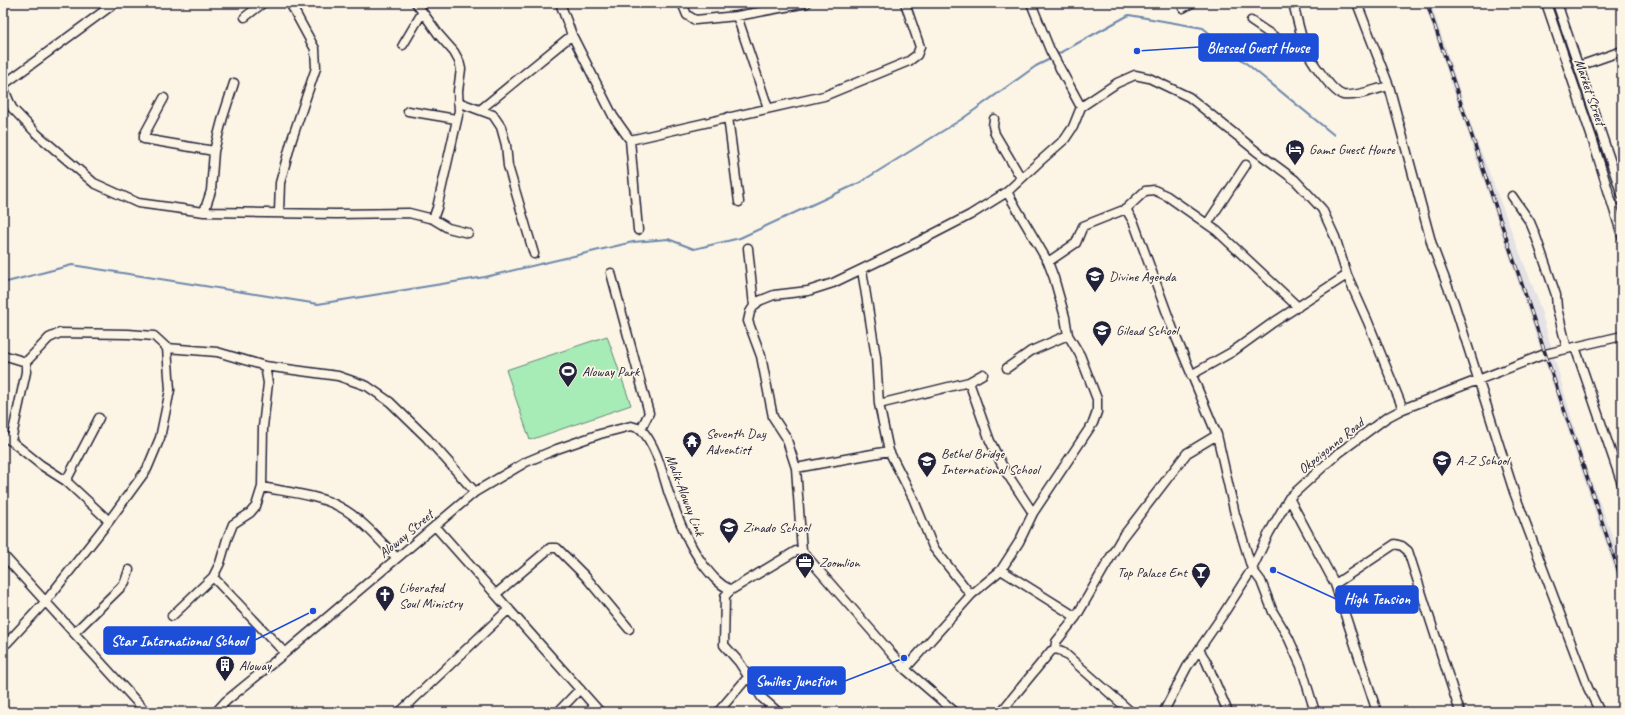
<svg xmlns="http://www.w3.org/2000/svg" width="1625" height="715" viewBox="0 0 1625 715" font-family="Caveat,sans-serif">
  <style>
    .built { fill: #e5e2e6 }
    .green { fill: #a7ebb6; stroke: #648678 }
    .lines { fill: none; stroke-linecap: round; stroke-linejoin: round }
    .stream { stroke: #6c87ac; stroke-width: 2 }
    .street-casing { stroke: #22223b; stroke-width: 11 }
    .street { stroke: #fcf5e5; stroke-width: 8 }
    .rail-casing { stroke: #22223b; stroke-width: 3.5 }
    .rail { stroke: #fcf5e5; stroke-width: 2; stroke-dasharray: 6; stroke-linecap: butt }
    .labels { text-anchor: middle; dominant-baseline: central; stroke-width: 3.5; stroke-linejoin: round; paint-order: stroke }
    .street-label { font-size: 14px; fill: #22223b; stroke: #fcf5e5 }
    .poi-label { font-size: 14px; fill: #22223b; stroke: #fcf5e5; text-anchor: start }
    .leader { fill: none; stroke: #1d4ed8; stroke-width: 1.5 }
    .callout-dot { fill: #1d4ed8; stroke: #fcf5e5; stroke-width: 1.5 }
    .callout { fill: #1d4ed8; stroke: #1d4ed8; stroke-width: 1.5 }
    .callout-label { font-size: 15px; text-anchor: middle; font-weight: bold; fill: #fff }
  </style>
  <rect width="100%" height="100%" fill="#fcf5e5"/>
  <filter id="ink" filterUnits="userSpaceOnUse"><feTurbulence type="fractalNoise" baseFrequency=".025" numOctaves="2"/><feDisplacementMap in="SourceGraphic" scale="8" xChannelSelector="R" yChannelSelector="G"/><feConvolveMatrix kernelMatrix="1 2 1 2 8 2 1 2 1" color-interpolation-filters="sRGB"/></filter>
  <g filter="url(#ink)">
    <path class="built" d="M1424,3H1431L1474,133L1537,297L1585,464L1622,561V592Z"/>
    <path class="green" d="M607,336L631,405L530,440L506,370Z"/>
    <g class="lines">
      <path class="stream" d="M1056,55L1129,15L1203,28L1334,135
        M3,283L72,265L318,304L485,277L633,242L668,239L694,249L740,238L859,183L962,119L1036,66L1052,58"/>
      <g class="street-casing">
        <path id="street" d="M560,3L572,35L613,116L630,140L638,230
          M682,3L687,15L695,20L737,16L807,3
          M1031,3L1050,50L1081,107
          M1293,3C1297,18 1300,33 1305,47C1309,58 1332,92 1343,95C1357,97 1375,89 1389,86
          M1357,3L1389,86L1432,245L1454,303L1514,492L1588,688L1600,712
          M1546,3L1592,138L1622,236
          M1557,3L1622,195
          M1183,8L1192,3
          M737,16L768,108
          M245,17L263,3
          M1251,21L1291,48L1306,49
          M403,45L422,13
          M1579,66L1622,51
          M3,85L115,3
          M3,87L12,108L38,135L94,183L138,203L204,212L336,214L409,213L433,219L437,208L459,111L458,91L461,69L459,61L454,52L439,35L416,3
          M164,98L144,135V139L214,151
          M458,102L493,115L501,127L506,145L508,166L534,254
          M480,110L572,35
          M408,111L456,119
          M728,117L739,202
          M994,119L993,126L995,134L1021,178
          M630,140L824,96L909,61L917,55L920,47L905,3
          M1512,196L1530,222L1535,234L1556,295L1557,308L1567,349
          M1126,209L1134,223L1175,335L1217,435L1235,514L1252,569L1261,581L1273,612L1288,637L1301,666L1315,712
          M204,212L211,191L214,151L223,117L234,83
          M279,212L280,183L292,139L316,68L315,49L290,3
          M433,219L448,228L468,233
          M1207,224L1246,165
          M748,248L754,306
          M1048,262L1076,243L1083,226L1126,209L1145,191L1154,190L1167,196L1217,231L1298,307
          M862,270L876,357L879,404L889,451L913,498L933,547L971,595
          M611,273L649,413L641,429
          M1575,347L1622,484
          M3,355L26,362
          M1007,368L1031,351L1068,335
          M1191,375L1232,352L1271,324L1347,275
          M969,382L990,441L1004,469L1033,513
          M879,404L969,382L983,374
          M641,429C657,447 662,472 669,494C678,518 687,542 702,563C711,575 718,584 731,590L796,551H802
          M3,436L11,441L41,465L66,481L109,521
          M11,441L26,372V362L49,338L60,333L128,334L154,336L167,348L217,352L265,366L338,376L367,386L390,402L427,438L475,492
          M796,468L889,451
          M66,481L99,418
          M262,487C286,492 319,495 340,507C361,518 381,542 397,558
          M1289,498L1335,584
          M435,526L600,712
          M802,551L796,468L786,437L773,417L761,356L748,321L750,312L754,306L759,301L774,295L808,291L833,283L910,246L970,215L1007,192L1038,163L1065,139L1073,127L1081,107L1117,83L1135,75L1149,78L1189,97L1256,151L1295,180L1322,209L1335,237L1347,275L1368,322L1403,409
          M802,551L905,669L955,712
          M3,555L146,712
          M1001,570L1076,617
          M213,577L285,653
          M731,590L725,596L724,645L739,662L762,698L778,712
          M496,594L550,548H557L585,576L629,629
          M172,616L213,577L220,563L227,539L233,524L250,513L256,506L262,487L263,427L268,383L265,366
          M74,633L121,587L125,582L129,570
          M7,643L46,601L109,521L147,469L160,438L170,390L167,348
          M1055,649L1056,642L1076,617L1121,539L1187,453L1217,435
          M1199,650L1206,661L1228,712
          M905,669L971,595L1001,570L1019,542L1033,513L1093,423L1097,412V399L1080,355L1068,335L1065,317L1054,278L1048,262L1007,192
          M1165,709L1187,667L1222,616L1252,569L1269,533L1289,498L1336,455L1386,418L1403,409L1545,354L1622,336
          M216,712L226,701L285,653L475,492L526,462L557,449L600,434L631,426L641,429
          M400,712L509,609
          M558,712L580,689
          M718,712L748,677
          M1001,712L1051,651L1055,649L1062,651L1131,712
          M1377,712L1335,584L1395,544L1402,546L1408,551L1460,712"/>
      </g>
      <use href="#street" class="street"/>
      <g class="rail-casing">
        <path id="rail" d="M1427,3L1622,581"/>
      </g>
      <use href="#rail" class="rail"/>
    </g>
  </g>
  <defs>
    <g id="hotel-pin" transform="scale(1)"><path d="M0 17L-7.5 6A9.5 9.5 0 1 1 7.5 6Z" fill="#22223b" stroke="#fcf5e5"/><path d="M-6-4.5h1.5V1H6V5H4.5V3h-9V5H-6ZM-4 0a1.8 1.8 0 1 1 3.6 0ZM.5 0V-2.5h3Q6-2.5 6 0Z" fill="#fff"/></g>
    <g id="school-pin" transform="scale(1)"><path d="M0 17L-7.5 6A9.5 9.5 0 1 1 7.5 6Z" fill="#22223b" stroke="#fcf5e5"/><path d="M0-5L7-2L0 1L-7-2ZM-4 1L0 2.5L4 1V4Q0 6-4 4Z" fill="#fff"/></g>
    <g id="stadium-pin" transform="scale(1)"><path d="M0 17L-7.5 6A9.5 9.5 0 1 1 7.5 6Z" fill="#22223b" stroke="#fcf5e5"/><path d="M0-5a6.5 5 0 1 0 0 10a6.5 5 0 1 0 0-10ZM-3.5-1.8h7v3.6h-7Z" fill="#fff"/></g>
    <g id="temple-pin" transform="scale(1)"><path d="M0 17L-7.5 6A9.5 9.5 0 1 1 7.5 6Z" fill="#22223b" stroke="#fcf5e5"/><path d="M0-6L5-2H3V0L6.5 2.5H4V6H1.5V3h-3V6H-4V2.5H-6.5L-3 0V-2H-5Z" fill="#fff"/></g>
    <g id="office-pin" transform="scale(1)"><path d="M0 17L-7.5 6A9.5 9.5 0 1 1 7.5 6Z" fill="#22223b" stroke="#fcf5e5"/><path d="M-6-3h4V-5.5h4V-3h4V5H-6ZM-1-4.5V-3h2v-1.5ZM-6 0V1H6V0Z" fill="#fff"/></g>
    <g id="bar-pin" transform="scale(1)"><path d="M0 17L-7.5 6A9.5 9.5 0 1 1 7.5 6Z" fill="#22223b" stroke="#fcf5e5"/><path d="M-6-5H6L.8 .8V4.5H3.5V6h-7V4.5H-.8V.8Z" fill="#fff"/></g>
    <g id="church-pin" transform="scale(1)"><path d="M0 17L-7.5 6A9.5 9.5 0 1 1 7.5 6Z" fill="#22223b" stroke="#fcf5e5"/><path d="M-1.2-6h2.4v3.5h3.3v2.4h-3.3V6h-2.4V-.1h-3.3v-2.4h3.3Z" fill="#fff"/></g>
    <g id="building-pin" transform="scale(1)"><path d="M0 17L-7.5 6A9.5 9.5 0 1 1 7.5 6Z" fill="#22223b" stroke="#fcf5e5"/><path d="M-4-6H4V6H1V3H-1V6H-4ZM-2.5-4.3h1.7v1.8h-1.7ZM.8-4.3h1.7v1.8H.8ZM-2.5-1h1.7V.8h-1.7ZM.8-1h1.7V.8H.8Z" fill="#fff"/></g>
  </defs>
  <g fill-rule="evenodd">
    <use href="#hotel-pin" x="1295" y="149"/>
    <use href="#school-pin" x="1095" y="276"/>
    <use href="#school-pin" x="1102" y="330"/>
    <use href="#stadium-pin" x="568" y="371"/>
    <use href="#temple-pin" x="692" y="441"/>
    <use href="#school-pin" x="1442" y="460"/>
    <use href="#school-pin" x="927" y="461"/>
    <use href="#school-pin" x="729" y="527"/>
    <use href="#office-pin" x="805" y="562"/>
    <use href="#bar-pin" x="1201" y="572"/>
    <use href="#church-pin" x="385" y="595"/>
    <use href="#building-pin" x="225" y="665"/>
  </g>
  <g class="labels">
    <g class="street-label">
      <text transform="translate(1590 92) rotate(71)">Market Street</text>
      <text transform="translate(1331 446) rotate(-39)">Okpoigonno Road</text>
      <text transform="translate(685 495) rotate(69)">Malik-Aloway Link</text>
      <text transform="translate(406 534) rotate(-40)">Aloway Street</text>
    </g>
    <g class="poi-label">
      <text x="1309" y="149">Gams Guest House</text>
      <text x="1109" y="276">Divine Agenda</text>
      <text x="1116" y="330">Gilead School</text>
      <text x="582" y="371">Aloway Park</text>
      <text x="706" y="433">Seventh Day<tspan x="706" dy="16">Adventist</tspan></text>
      <text x="941" y="453">Bethel Bridge<tspan x="941" dy="16">International School</tspan></text>
      <text x="1456" y="460">A-Z School</text>
      <text x="743" y="527">Zinado School</text>
      <text x="819" y="562">Zoomlion</text>
      <text x="1187" y="572" text-anchor="end">Top Palace Ent</text>
      <text x="399" y="587">Liberated<tspan x="399" dy="16">Soul Ministry</tspan></text>
      <text x="239" y="665">Aloway</text>
    </g>
  </g>
  <path class="leader" d="M1137 51L1199 47M1273 570L1336 599M313 611L255 640M904 658L845 681"/>
  <g class="callout-dot">
    <circle cx="1137" cy="51" r="4"/>
    <circle cx="1273" cy="570" r="4"/>
    <circle cx="313" cy="611" r="4"/>
    <circle cx="904" cy="658" r="4"/>
  </g>
  <g class="callout">
    <rect x="1199" y="34" width="119" height="27" rx="4"/>
    <rect x="1336" y="586" width="82" height="27" rx="4"/>
    <rect x="104" y="627" width="151" height="27" rx="4"/>
    <rect x="748" y="667" width="97" height="27" rx="4"/>
  </g>
  <g class="callout-label">
    <text x="1258" y="53">Blessed Guest House</text>
    <text x="1377" y="604">High Tension</text>
    <text x="179" y="646">Star International School</text>
    <text x="796" y="686">Smilies Junction</text>
  </g>
  <rect width="1625" height="715" fill="none" stroke="#fcf5e5" stroke-width="16"/>
  <rect x="8" y="8" width="1609" height="699" fill="none" stroke="#22223b" stroke-width="1.5" filter="url(#ink)"/>
</svg>
